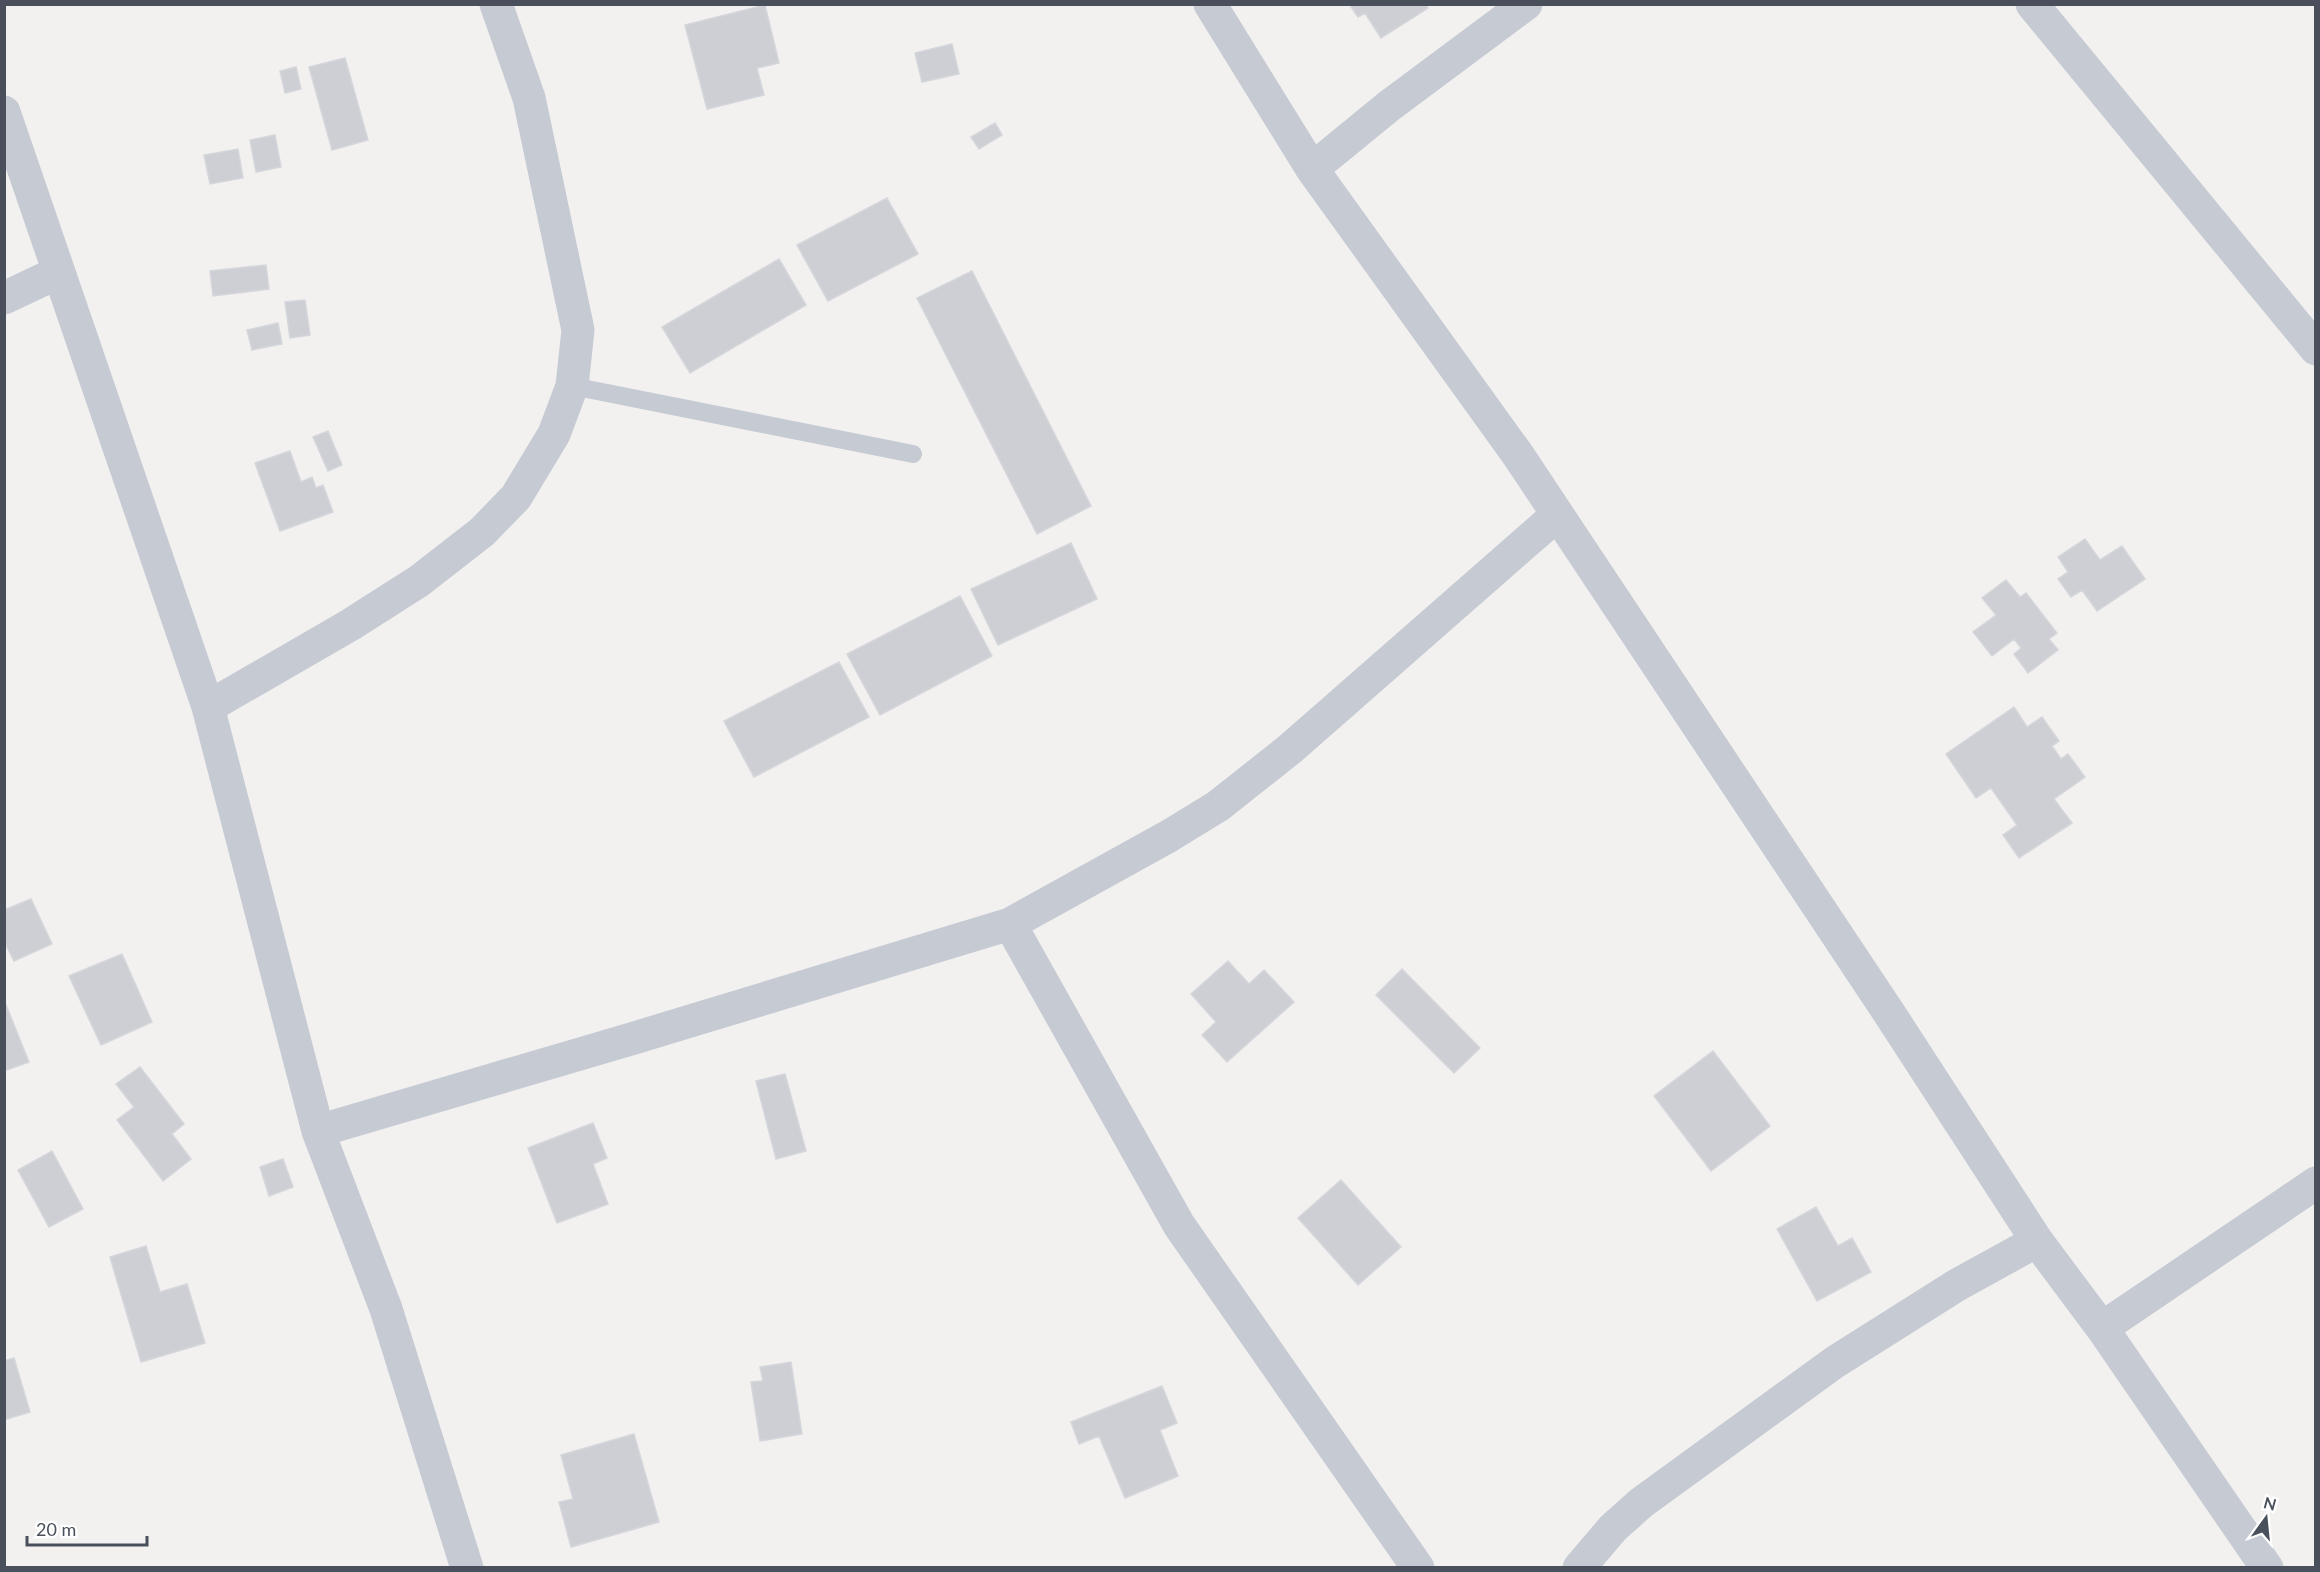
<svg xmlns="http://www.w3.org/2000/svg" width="2320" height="1572" viewBox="0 0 2320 1572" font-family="Lato,sans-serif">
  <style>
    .building { fill: #cecfd4; stroke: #d5d6db; stroke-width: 1.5 }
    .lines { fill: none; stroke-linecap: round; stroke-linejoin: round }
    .service { stroke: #c5cad3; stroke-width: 18 }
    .minor { stroke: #c5cad3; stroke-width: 33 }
  </style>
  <rect width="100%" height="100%" fill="#f2f1f0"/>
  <path class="building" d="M1349,4H1425L1428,8L1381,38L1365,13L1358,17Z
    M765,5L779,63L757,68L764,95L707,109L685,25Z
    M952,44L959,74L922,82L915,53Z
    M345,58L368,140L332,150L309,67Z
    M296,67L301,89L285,93L280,71Z
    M995,123L1002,135L979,149L971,137Z
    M275,135L281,167L256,172L250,140Z
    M238,149L243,178L210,184L204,155Z
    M887,198L918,254L828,301L797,245Z
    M779,259L806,305L690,373L662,327Z
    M266,265L269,289L213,296L210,271Z
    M972,271L1091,506L1037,534L917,298Z
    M305,300L310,335L290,338L285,302Z
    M278,323L282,344L252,350L247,330Z
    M328,431L342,465L328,471L313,437Z
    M290,451L301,482L312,477L316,488L323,485L333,512L280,531L255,463Z
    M2085,539L2100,560L2122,546L2145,579L2097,611L2082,590L2071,597L2058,579L2068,572L2058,557Z
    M1071,543L1097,599L998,645L971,589Z
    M2006,580L2020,597L2026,593L2057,633L2049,639L2058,650L2028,673L2014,654L2021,648L2014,639L1992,656L1973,632L1996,615L1982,598Z
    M960,596L992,656L880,715L847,654Z
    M839,662L869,717L754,777L724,721Z
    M2014,707L2027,727L2042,717L2059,741L2052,746L2061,759L2068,754L2085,777L2054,799L2072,823L2019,858L2003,835L2017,825L1991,788L1976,798L1946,754Z
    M31,899L52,944L14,961L4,941V910Z
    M122,954L152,1022L101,1045L69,976Z
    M1228,961L1249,984L1264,970L1294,1002L1227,1062L1202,1035L1216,1022L1191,994Z
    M1402,969L1480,1048L1454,1073L1376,995Z
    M4,1000L29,1062L4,1071Z
    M1713,1051L1770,1126L1711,1171L1654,1096Z
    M140,1067L184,1124L172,1134L191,1159L163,1181L117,1120L134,1107L116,1084Z
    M785,1074L806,1151L776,1159L756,1081Z
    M593,1123L607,1158L593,1164L608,1204L557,1223L528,1148Z
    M52,1151L83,1209L49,1227L18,1170Z
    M283,1159L293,1187L269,1196L260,1167Z
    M1341,1180L1401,1247L1358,1285L1298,1218Z
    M1816,1207L1838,1246L1852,1238L1871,1272L1817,1301L1777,1229Z
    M146,1246L160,1292L187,1284L205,1343L141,1362L110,1257Z
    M14,1358L30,1412L4,1420V1361Z
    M791,1362L802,1434L760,1441L751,1382L763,1381L760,1367Z
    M1162,1386L1177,1423L1160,1430L1178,1476L1125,1498L1099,1436L1079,1444L1071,1422Z
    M634,1434L659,1522L571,1547L559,1502L573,1499L561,1455Z"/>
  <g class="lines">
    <path class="service" d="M572,386L913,454"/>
    <path class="minor" d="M1210,4L1312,169L1518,455L1893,1019L2037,1241L2102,1328L2267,1568
      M2032,4L2316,349
      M4,112L208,707L318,1131L386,1309L467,1568
      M1312,169L1389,106L1526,4
      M4,298L59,272
      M208,707L350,625L419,581L482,532L516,497L554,434L572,386L578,330L529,98L496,4
      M1010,924L1179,1225L1418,1568
      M318,1131L631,1039L1010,924L1169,836L1218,806L1290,749L1557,515
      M2102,1328L2316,1183
      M1579,1568L1613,1528L1641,1503L1835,1362L1957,1285L2037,1241"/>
  </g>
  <rect width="2320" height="1572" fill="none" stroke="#4a505b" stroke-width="12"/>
  <g transform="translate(2266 1518) rotate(15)" stroke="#ffffff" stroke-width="4.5" paint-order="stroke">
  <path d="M0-4.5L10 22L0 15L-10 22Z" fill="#4a505b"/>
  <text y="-9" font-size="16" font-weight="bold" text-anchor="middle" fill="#4a505b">N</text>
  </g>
  <path d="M27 1536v9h120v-9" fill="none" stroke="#4a505b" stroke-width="3"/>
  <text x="36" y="1536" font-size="18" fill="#4a505b" stroke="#ffffff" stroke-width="4.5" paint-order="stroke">20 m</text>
</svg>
